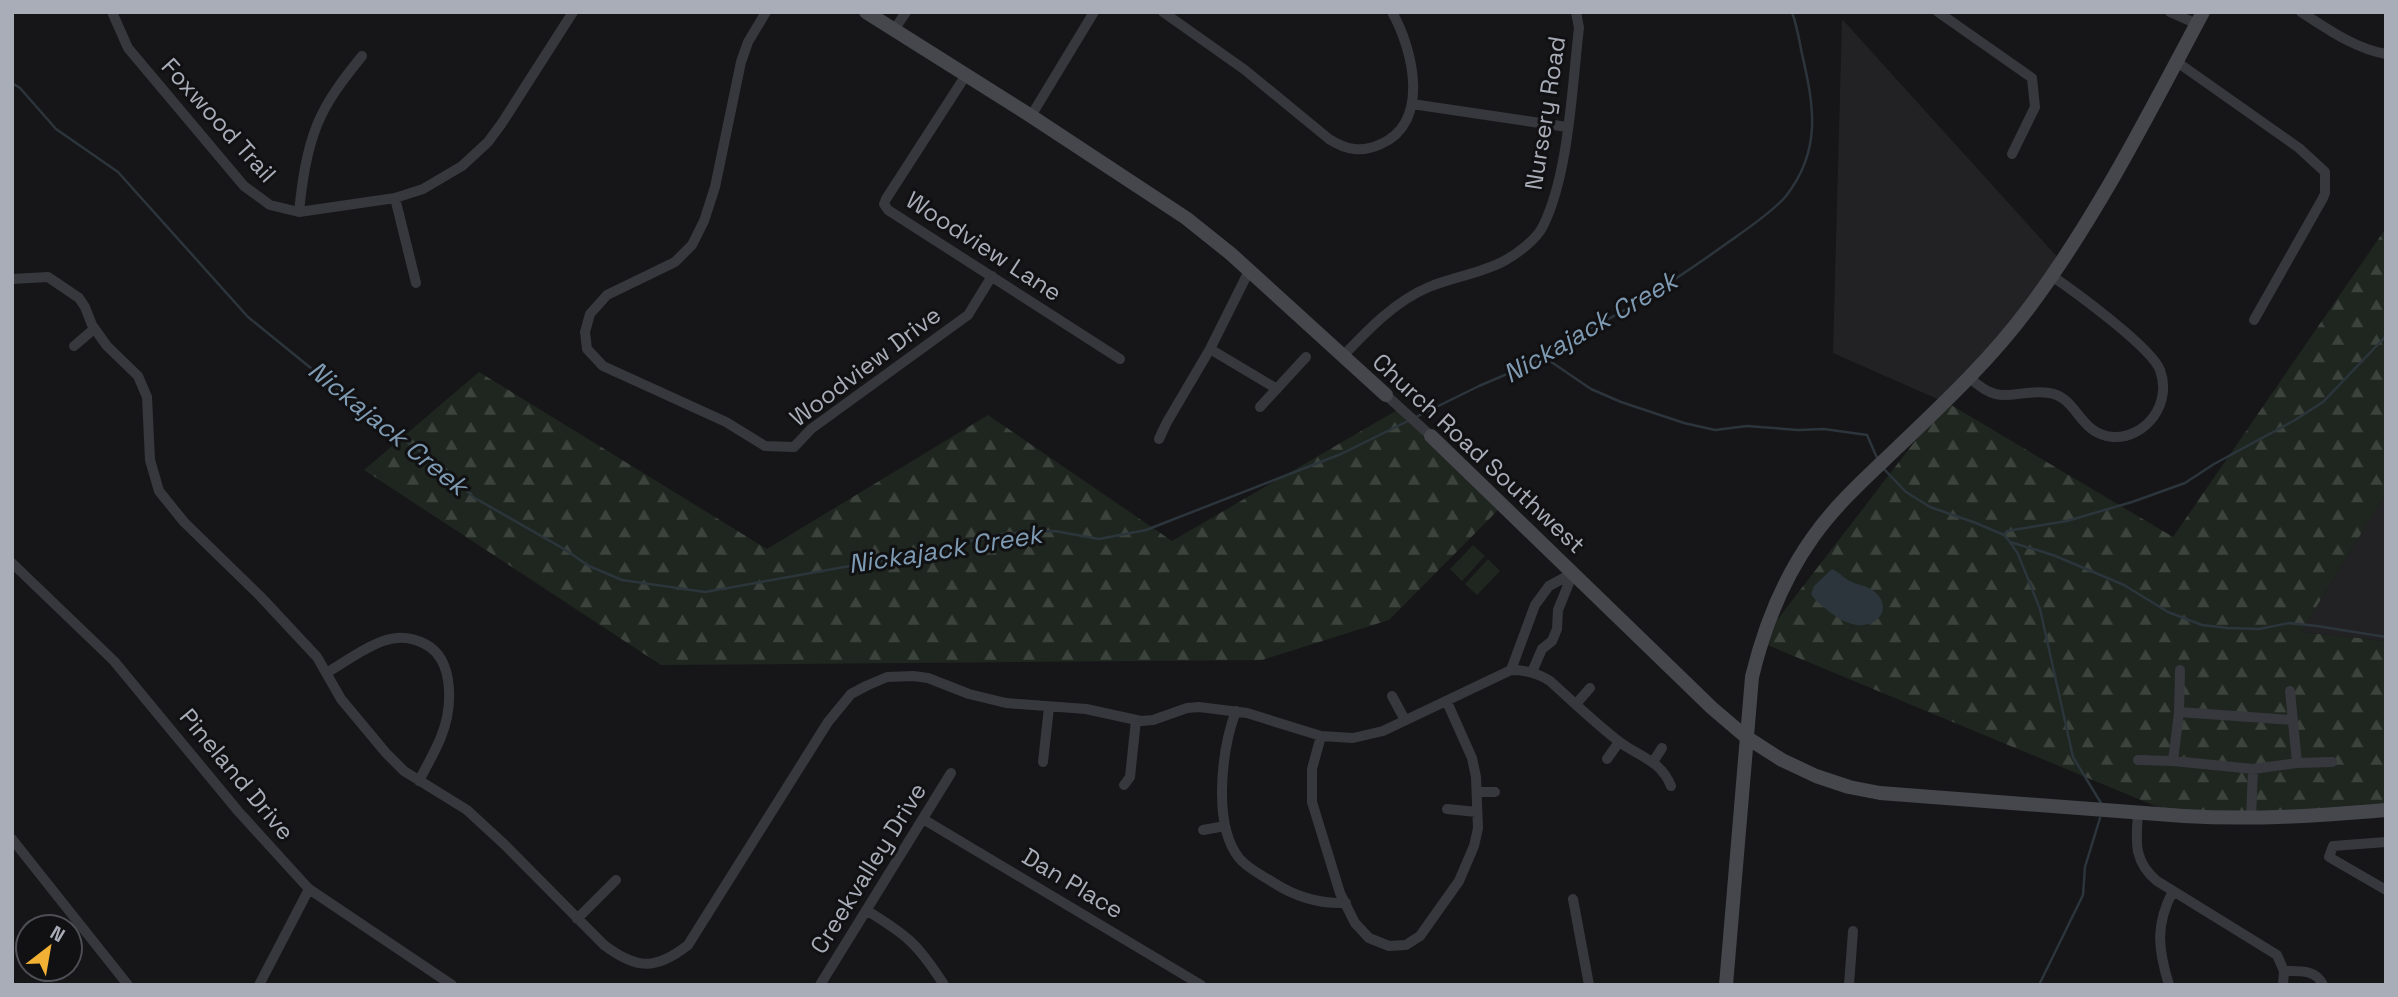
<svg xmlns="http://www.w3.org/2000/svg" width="2398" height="997" viewBox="0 0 2398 997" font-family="'Space Grotesk',sans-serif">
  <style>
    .built { fill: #222225 }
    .forest { fill: url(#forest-firs) }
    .park { fill: #1e261f }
    .water { fill: #2c353c }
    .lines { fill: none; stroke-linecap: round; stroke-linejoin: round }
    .stream { stroke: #2c353c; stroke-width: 2.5 }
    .street { stroke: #37383d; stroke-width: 10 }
    .secondary { stroke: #45474d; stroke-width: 14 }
    .labels { text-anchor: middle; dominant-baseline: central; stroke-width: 6; stroke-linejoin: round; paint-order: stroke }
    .street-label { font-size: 24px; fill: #a8adb8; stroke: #111113 }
    .water-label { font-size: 26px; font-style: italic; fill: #7f9bb3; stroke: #111113 }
  </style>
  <defs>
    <pattern id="forest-firs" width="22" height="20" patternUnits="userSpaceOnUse" patternTransform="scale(1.75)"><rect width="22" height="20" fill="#1e261f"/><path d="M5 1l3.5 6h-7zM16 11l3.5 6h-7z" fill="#3c433d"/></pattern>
  </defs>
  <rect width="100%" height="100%" fill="#161618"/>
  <path class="built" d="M1842,19L2061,261L1951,405L1833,353Z
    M2386,493V641L2301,632Z"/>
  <path class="forest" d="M2386,228V493L2301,632L2386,641V812L2291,818L2165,810L1760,642L1936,414L1951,405L2173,537Z
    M479,372L767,549L988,415L1172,541L1399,409L1506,502L1389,620L1262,660L661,665L364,470Z"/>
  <path class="park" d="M1473,545L1485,556L1462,581L1450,569Z
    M1488,559L1500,571L1477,595L1465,584Z"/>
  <path class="water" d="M1832,569C1839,572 1844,578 1850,581C1857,585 1865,585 1871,589C1901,608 1870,644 1831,613C1824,607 1816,602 1811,594L1814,586Z"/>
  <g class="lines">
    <path class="stream" d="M12,83L20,88L56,129L118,172L248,317L312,369L408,443L446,469L473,497L564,549L589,566L622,580L705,592L889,559L1002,534L1055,531L1099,539L1146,530L1341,454L1410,420
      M1544,357L1591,389L1621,402L1684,423L1715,430L1747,426L1798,430L1824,429L1867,435L1878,460
      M1416,417L1479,386L1547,357C1555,339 1585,332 1601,323C1643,301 1684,274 1723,246C1741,233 1772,213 1786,196C1822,150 1814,106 1802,54C1799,39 1797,26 1792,12
      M1883,468L1906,492L1930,507L1976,523L2004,535L2010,542L2018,554L2040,609L2073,757L2101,803
      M2004,535L2007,531L2067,521L2132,502L2185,483L2214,464L2295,420L2323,402L2386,336
      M2010,542L2053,555L2124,585L2168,612L2202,625L2228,628L2259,629L2289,623L2317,626L2386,637
      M2039,985L2083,895L2085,867L2100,818"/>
    <path class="street" d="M112,12L128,48L244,186L270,205L299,212L395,198L423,189L462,166L488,142L502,123L573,12
      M766,12L748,42L741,62L715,187L704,221L692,245L675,262L607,295L590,314L585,332L587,349L603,366L726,422L765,446L794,447L811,429L968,315L992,276
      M1163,12L1245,70L1329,139C1346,150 1362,153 1381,144C1431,122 1413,49 1392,12
      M1938,12L2032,78L2035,107L2012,154
      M2170,12L2197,24
      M2301,12C2326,28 2355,49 2386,54
      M894,30L906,12
      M2177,62L2299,148L2325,172V193L2323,198L2254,320
      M966,75L886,199L884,204L888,210L1120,359
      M1412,104L1567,127
      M1031,116L1094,12
      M395,198L416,283
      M299,212C302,183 306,153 317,125C327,100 345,77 362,56
      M12,279L48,277L79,298L85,307L92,325L107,346L138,376L147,397L150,460L159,491L184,522L260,596L317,657L341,699L386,753L404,771L467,810L505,845L604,945C636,969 655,971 688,945L828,722L851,694L866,686L887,677L913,676L928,678L969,694L1006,703L1086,709L1141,721L1153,720L1187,708L1199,707L1247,713L1321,736L1353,738L1383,731L1511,670C1527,670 1538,673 1550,681C1572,701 1594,722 1617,740C1638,757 1660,759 1671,786
      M74,346L94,329
      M1210,349L1277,389
      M1343,356C1368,330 1395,301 1429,287C1453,277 1482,273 1504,261C1517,254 1537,239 1543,226C1569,174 1572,86 1579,28L1576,12
      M1969,377C2002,409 2013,388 2049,393C2078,397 2078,434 2113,437C2129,438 2145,429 2154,416C2163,403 2166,386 2160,370C2152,348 2074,291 2052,276
      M1386,395L1431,436
      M1260,407L1306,357
      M1159,439L1167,422L1210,349L1249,271
      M12,563L114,661L238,811L309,889L452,985
      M1511,670L1535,605L1549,586L1573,573
      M1532,672L1542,649L1552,641L1557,629L1558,610L1573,573
      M326,673C344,663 363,648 383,641C397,636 412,637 425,644C456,660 452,710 441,737C435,752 426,767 419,781
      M2290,691L2297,763
      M1392,696L1405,720
      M1576,704L1590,688
      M1236,711C1222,748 1212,824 1239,858C1248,869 1262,875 1274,883C1296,897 1320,904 1346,903
      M2179,712L2293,720
      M1321,736L1312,769V802L1340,893L1355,923L1369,938L1389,946L1406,945L1420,936L1459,881L1474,846L1478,828L1476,777L1472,758L1447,702
      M1607,759L1619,742
      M2138,760L2173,761L2253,769L2297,763L2332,762
      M2173,761L2179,712L2180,670
      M1043,762L1049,707
      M1653,762L1662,748
      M1124,785L1130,777L1136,720
      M1478,792H1495
      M1447,809L1477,812
      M2138,813C2136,841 2133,861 2157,881L2277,955L2284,971L2283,985
      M923,819L1201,985
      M2251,819L2253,769
      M1203,830L1225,826
      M12,839L128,985
      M2386,842L2333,846L2329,857L2386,890
      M1573,899L1589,985
      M866,910C907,935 918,944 944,985
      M577,919L616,880
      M2284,971C2299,971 2316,969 2323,985
      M259,985L309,889
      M820,985L951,773
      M1849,985L1853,931
      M2169,985C2158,949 2155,925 2173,891"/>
    <path class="secondary" d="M866,12L1031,116L1186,218L1231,254L1386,395
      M1431,436L1712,708L1746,737L1782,760L1816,776L1849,787L1880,793L2184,816C2252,820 2318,816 2386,810
      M1726,985L1752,677C1764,627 1783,579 1813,537C1837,503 1868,476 1897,448C1943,404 1990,360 2028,309C2097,217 2149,113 2203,12"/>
  </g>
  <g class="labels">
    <g class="street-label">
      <text transform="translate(1545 113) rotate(-81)">Nursery Road</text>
      <text transform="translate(219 120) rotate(48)">Foxwood Trail</text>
      <text transform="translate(984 246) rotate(33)">Woodview Lane</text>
      <text transform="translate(865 366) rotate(-37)">Woodview Drive</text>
      <text transform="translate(1479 453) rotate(43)">Church Road Southwest</text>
      <text transform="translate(237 774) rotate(50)">Pineland Drive</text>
      <text transform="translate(868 868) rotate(-58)">Creekvalley Drive</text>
      <text transform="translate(1073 883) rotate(31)">Dan Place</text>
    </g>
    <g class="water-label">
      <text transform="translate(1590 327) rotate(-30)">Nickajack Creek</text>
      <text transform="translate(388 428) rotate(39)">Nickajack Creek</text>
      <text transform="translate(945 549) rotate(-9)">Nickajack Creek</text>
    </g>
  </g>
  <rect width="2398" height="997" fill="none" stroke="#a8adb8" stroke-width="28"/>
  <g transform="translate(49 948) rotate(31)"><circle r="33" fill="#111113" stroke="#4d4f55" stroke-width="2"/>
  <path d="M0-5L12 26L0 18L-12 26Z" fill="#f2b134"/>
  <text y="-10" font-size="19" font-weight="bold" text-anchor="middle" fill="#a8adb8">N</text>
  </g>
</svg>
